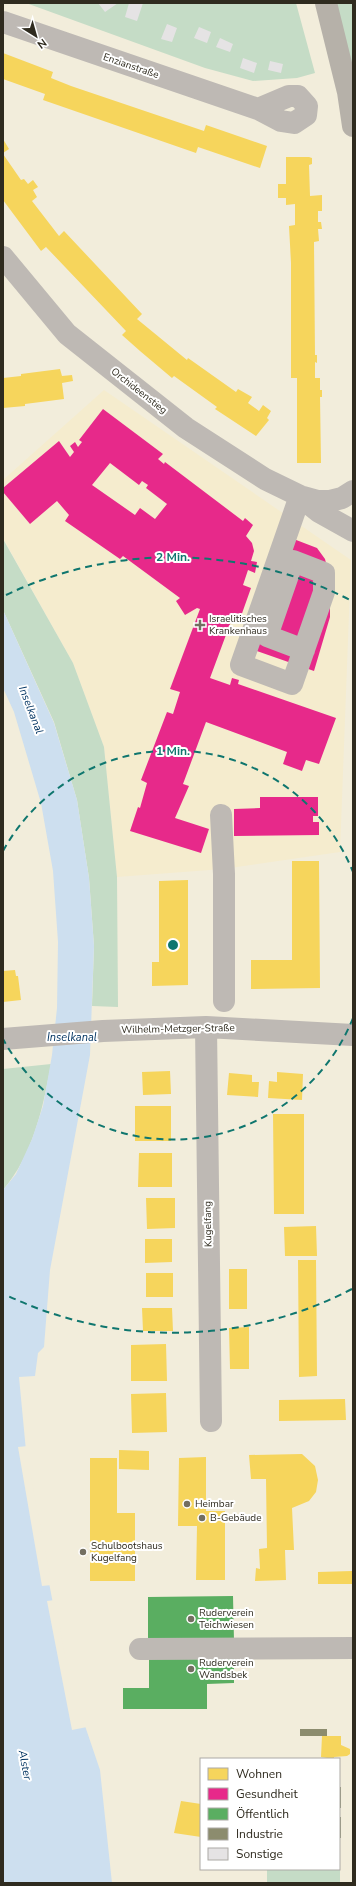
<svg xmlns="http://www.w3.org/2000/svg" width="356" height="1886" viewBox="0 0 356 1886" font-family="'Nunito Sans',sans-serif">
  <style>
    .built { fill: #f5ecce }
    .green { fill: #c5dcc6 }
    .water { fill: #cddfef }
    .pier { fill: #f2eddb }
    .homes { fill: #f6d55c }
    .health { fill: #e7298a; fill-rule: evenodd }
    .public { fill: #5aae61 }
    .industry { fill: #8c8c6e }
    .building { fill: #e5e3e4 }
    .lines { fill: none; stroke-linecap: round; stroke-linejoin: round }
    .minor { stroke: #beb9b4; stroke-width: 22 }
    .major { stroke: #b6b1a9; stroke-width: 22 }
    .ring { fill: none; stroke: #0f766e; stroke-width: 2; stroke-dasharray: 7 5 }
    .poi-dot { fill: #736f61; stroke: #fff; stroke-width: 1.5 }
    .labels { text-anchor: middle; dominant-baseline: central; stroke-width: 4; stroke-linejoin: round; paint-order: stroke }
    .street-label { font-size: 10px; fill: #2f2b1f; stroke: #fff }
    .poi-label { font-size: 10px; fill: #2f2b1f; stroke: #fff; text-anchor: start }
    .water-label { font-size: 11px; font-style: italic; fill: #003361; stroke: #fff }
    .centre { fill: #0f766e; stroke: #fff; stroke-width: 2 }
    .ring-label { font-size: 12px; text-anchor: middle; font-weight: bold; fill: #0f766e; stroke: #fff; stroke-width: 4; stroke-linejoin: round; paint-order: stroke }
  </style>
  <rect width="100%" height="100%" fill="#f2eddb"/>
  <path class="built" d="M104,390L351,560L340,852L223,869L117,877L104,747L73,663L3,538V480Z"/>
  <path class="green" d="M26,3H296L315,73L297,78L253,81L205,68Z
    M335,3H353V73Z
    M3,539L73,663L104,747L117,877L118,1007L92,1006L94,946L89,878L77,800L54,722L3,610Z
    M51,1064C43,1108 33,1155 3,1190V1069Z
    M340,1868V1883H267V1869Z"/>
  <path class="water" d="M3,610L54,723L77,800L89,878L94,946L90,1055L50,1270L44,1347L38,1353L35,1376L19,1377L28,1472L65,1667L100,1770L112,1883H3V1190L16,1174L32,1139L43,1106L52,1055L57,1008L58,942L53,871L41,803L14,712L3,688Z"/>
  <path class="pier" d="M28,1446L30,1472L52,1585L42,1586L18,1447Z
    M55,1600L67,1667L87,1727L72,1730L47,1601Z"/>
  <path class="homes" d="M3,53L53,72L51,78L71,86L204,131L206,125L267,146L260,168L198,147L196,153L43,100L45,94L3,79Z
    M3,139L9,149L3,153Z
    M3,154L21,180L24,179L28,184L33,180L38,187L33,190L37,197L32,201L59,236L64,231L142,314L137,319L187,360L188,358L236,392L238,389L252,397L248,403L259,411L263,405L271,411L267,418L269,420L256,436L215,409L217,407L174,376L172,378L140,351L122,335L126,331L46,247L41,251L3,200Z
    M286,157H309L312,158V164L309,165L310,196L322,195V211H318V222H321L322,229H318L319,241L314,242L315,355H317V363L315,362V378H320V390H322V397H320L321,463H297V378H291V263L289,226L295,225V204L286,205V198H278V184H286Z
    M60,369L62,376L72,375L73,381L62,383L64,399L25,404V406L3,408V378L21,376V374Z
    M292,861H319L320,988L251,989V960H292Z
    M188,880V985L152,986V962H159V881Z
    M15,970L16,976H18L21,1000L3,1002V971Z
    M170,1071L171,1094L143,1095L142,1072Z
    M277,1072L303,1074L302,1100L268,1098L269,1081L277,1082Z
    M229,1073L252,1075V1082H259L258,1097L227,1095Z
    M135,1106H171V1141H135Z
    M273,1114H304V1214H274Z
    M139,1153H172V1187H138Z
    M146,1198H175V1228L147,1229Z
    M316,1226L317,1256H285L284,1227Z
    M145,1239H172V1262L145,1263Z
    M298,1260H316L317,1376L299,1377Z
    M229,1269H247V1309H229Z
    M146,1273H173V1297H146Z
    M142,1308H172L173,1331H143Z
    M249,1327V1369H230L229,1328Z
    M166,1344L167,1381H131V1345Z
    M166,1393L167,1432L132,1433L131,1394Z
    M345,1399L346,1420L279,1421V1400Z
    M119,1450L149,1451V1470L119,1469Z
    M302,1454L315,1466L318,1480L316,1492L309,1501L292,1508L294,1550H285L286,1580L255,1581L256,1568L260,1569L259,1549L267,1548L266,1479H251L249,1455Z
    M206,1457V1511H225V1580H196L197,1526H178L179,1458Z
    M90,1458H117V1513H135V1581H90Z
    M352,1571V1584H318V1572Z
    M322,1736H341V1745L350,1749V1754L347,1756L334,1757V1759L321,1757Z
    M181,1801L201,1804V1837L174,1833Z"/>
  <path class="health" d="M103,409L163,454L158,459L164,464L165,462L243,521L245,518L253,525L246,536L252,543L254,551L251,561L257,562L255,573L248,570L243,585L251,588L240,619L233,616L210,678L230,685L232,678L239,680L238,684L336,718L319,764L306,760L302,771L283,764L287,752L206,722L183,784L189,786L175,818L209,829L201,853L130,831L138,807L140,808L147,783L141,780L167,712L173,714L180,692L170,689L200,609L197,608L185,615L176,601L180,598L123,556L120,559L65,521L69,515L57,501L30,524L3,492V488L59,441L70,457L74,452L70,446L75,442L78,447L82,442L79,440ZM110,463L139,485L142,481L148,485L146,488L167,504L155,519L140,508L135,515L92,485Z
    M291,538L317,548L325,559L330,579V617L314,671L251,649Z
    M260,797H318V816H313V822H319V835L234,836V809L260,808Z"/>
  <path class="public" d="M233,1596L234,1641L148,1643V1597Z
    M234,1653V1683L207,1684V1709H123V1688H149V1654Z"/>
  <path class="industry" d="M300,1729H327V1736H300Z
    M339,1787H341V1808H339Z
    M339,1817H341V1838H339Z"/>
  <path class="building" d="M98,3H118L105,12Z
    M129,3H143L137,21L125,17Z
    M167,24L177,28L172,42L161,39Z
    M199,27L211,32L207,43L194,38Z
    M220,38L233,44L230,52L216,47Z
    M243,58L257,63L254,73L240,68Z
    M270,61L283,64L281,73L268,70Z"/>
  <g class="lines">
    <path class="minor" d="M3,22L258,109
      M289,96H298L307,106L306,115L294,123L281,121L258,109Z
      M3,257L67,334L186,428L265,479L300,496L318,501H330L342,498L353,491
      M300,496L241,665L292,684L324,592V573L293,561L267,636L304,650
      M304,500L319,512L353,531
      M221,815L224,874V1001
      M206,1027L211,1421
      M3,1039L103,1031L206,1027L353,1035
      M140,1649L353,1648"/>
    <path class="major" d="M326,3L348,92L353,126"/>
  </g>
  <g class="ring">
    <path d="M353 1018A194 194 0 0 1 3 1039M3 851A194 194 0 0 1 353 872"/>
    <path d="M352 1289A388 388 0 0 1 6 1295M6 595A388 388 0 0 1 352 601"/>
  </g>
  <g class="poi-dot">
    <path d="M198 619h4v4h4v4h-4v4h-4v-4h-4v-4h4z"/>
    <circle cx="187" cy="1504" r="4"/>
    <circle cx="202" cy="1518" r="4"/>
    <circle cx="83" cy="1552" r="4"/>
    <circle cx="191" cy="1619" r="4"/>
    <circle cx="191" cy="1669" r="4"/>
  </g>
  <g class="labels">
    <g class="street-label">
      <text transform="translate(131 66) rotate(19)">Enzianstraße</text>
      <text transform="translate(139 391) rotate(38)">Orchideenstieg</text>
      <text transform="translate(178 1029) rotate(-1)">Wilhelm-Metzger-Straße</text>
      <text transform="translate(208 1224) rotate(-91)">Kugelfang</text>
    </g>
    <g class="poi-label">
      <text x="209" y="619">Israelitisches<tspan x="209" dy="12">Krankenhaus</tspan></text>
      <text x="195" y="1504">Heimbar</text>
      <text x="210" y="1518">B-Gebäude</text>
      <text x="91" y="1546">Schulbootshaus<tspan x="91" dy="12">Kugelfang</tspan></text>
      <text x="199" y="1613">Ruderverein<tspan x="199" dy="12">Teichwiesen</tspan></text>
      <text x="199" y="1663">Ruderverein<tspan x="199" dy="12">Wandsbek</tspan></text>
    </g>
    <g class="water-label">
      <text transform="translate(31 710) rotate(69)">Inselkanal</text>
      <text x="72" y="1037">Inselkanal</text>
      <text transform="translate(25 1765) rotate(79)">Alster</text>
    </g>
  </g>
  <circle cx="173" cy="945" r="6" class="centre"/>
  <g class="ring-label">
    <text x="173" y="561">2 Min.</text>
    <text x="173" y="755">1 Min.</text>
  </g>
  <rect width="356" height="1886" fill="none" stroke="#2f2b1f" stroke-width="8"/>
  <rect x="200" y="1758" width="140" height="112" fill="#ffffff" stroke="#acaaa5"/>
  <rect x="208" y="1768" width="20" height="12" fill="#f6d55c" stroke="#acaaa5"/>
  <text x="236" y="1778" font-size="12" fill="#2f2b1f">Wohnen</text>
  <rect x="208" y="1788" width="20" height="12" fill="#e7298a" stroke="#acaaa5"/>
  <text x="236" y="1798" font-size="12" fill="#2f2b1f">Gesundheit</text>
  <rect x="208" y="1808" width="20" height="12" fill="#5aae61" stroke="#acaaa5"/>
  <text x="236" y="1818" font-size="12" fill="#2f2b1f">Öffentlich</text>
  <rect x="208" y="1828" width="20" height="12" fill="#8c8c6e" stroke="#acaaa5"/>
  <text x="236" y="1838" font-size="12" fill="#2f2b1f">Industrie</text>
  <rect x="208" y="1848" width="20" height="12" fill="#e5e3e4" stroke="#acaaa5"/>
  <text x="236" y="1858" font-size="12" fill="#2f2b1f">Sonstige</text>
  <g transform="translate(36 36) rotate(143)" stroke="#ffffff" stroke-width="3" paint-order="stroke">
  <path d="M0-3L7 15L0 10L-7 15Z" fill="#2f2b1f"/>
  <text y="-6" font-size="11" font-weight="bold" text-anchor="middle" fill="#2f2b1f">N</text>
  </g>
</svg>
